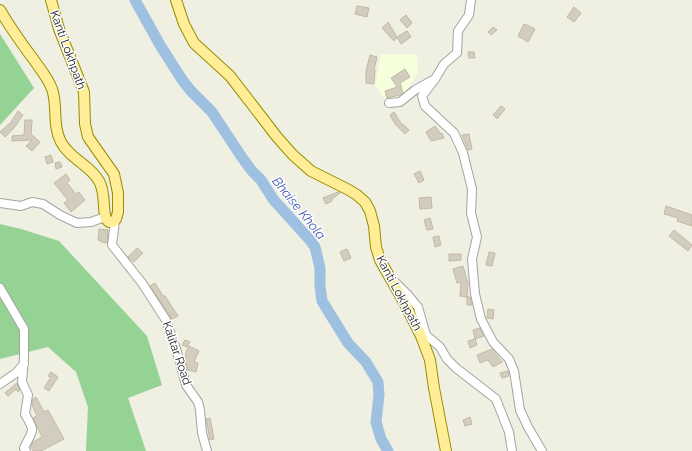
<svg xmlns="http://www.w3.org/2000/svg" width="692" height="451" viewBox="0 0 692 451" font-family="Raleway,sans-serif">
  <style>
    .education { fill: #f5ffdb }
    .forest { fill: #94d393 }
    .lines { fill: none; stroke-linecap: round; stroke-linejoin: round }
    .river { stroke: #9ec0e1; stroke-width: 11 }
    .building { fill: #d3cdbf; stroke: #c2b9a3 }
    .minor-casing { stroke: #a4a4a4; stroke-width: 10 }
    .major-casing { stroke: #968d00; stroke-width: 12 }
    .minor { stroke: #fff; stroke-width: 8 }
    .major { stroke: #ffee97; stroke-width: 10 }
    .labels { text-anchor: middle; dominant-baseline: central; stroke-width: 3; stroke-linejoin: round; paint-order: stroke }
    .street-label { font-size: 12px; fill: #1d1d1d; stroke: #fff }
    .water-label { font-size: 13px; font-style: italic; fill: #415cb5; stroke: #fff }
  </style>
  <rect width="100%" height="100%" fill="#efefe2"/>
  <path class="education" d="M381,54H417L418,72L401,99H384L375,85Z"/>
  <path class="forest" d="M0,34L34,88L0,125Z
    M0,224L21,229L59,241L147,336L162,385L128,398L146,451H86L88,407L76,372L48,347L0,359Z"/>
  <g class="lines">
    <path class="river" d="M135,0L160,45L183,81L191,91L212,112L241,156L252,171L261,180L273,199L309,239L315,247L320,268V286L322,301L348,343L366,362L378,382L379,395L376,422L381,439L388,451"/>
  </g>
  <path class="building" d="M357,6L369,8L367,17L355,14Z
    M574,7L581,13L574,22L567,17Z
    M406,15L412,23L407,28L400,20Z
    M388,22L397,37L407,31L411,37L401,44L397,37L394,41L382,28Z
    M524,24L535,29L528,42L518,36Z
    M493,27L497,30L491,35L488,32Z
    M468,52H474L475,58H469Z
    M370,55L377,57L374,70H375L374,84L366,83V71Z
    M405,69L410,77L400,83L403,93L400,95L387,98L385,91L397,87L391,78Z
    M501,106L505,109L497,119L493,115Z
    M18,111L23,115L14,128L5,137L0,132L11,122Z
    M394,112L402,125L403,124L409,130L405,134L395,124L390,115Z
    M25,120H32L31,134L40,142L32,151L26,146L32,140L12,141V136L24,135Z
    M435,126L441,134L442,133L444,138L431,141L426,132Z
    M469,134L472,149L468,150L462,135Z
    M51,155L53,162L47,164L45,157Z
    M60,162L62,167L56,169L55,163Z
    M420,171L424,180L419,183L414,174Z
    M66,174L70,180L67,183L76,194L79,192L85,200L71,212L64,203L68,200L54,183Z
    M338,192L340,193L332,199V201L326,204L323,198Z
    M431,197L432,208L420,209L419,198Z
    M666,206L692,215V226L677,221L678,218L664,214Z
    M430,218L433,229L427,230L424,220Z
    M99,229L108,230L107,243L101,242V241L98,240Z
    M674,230L692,245L688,251L669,236Z
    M439,236L441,245L435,247L433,237Z
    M137,248L143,253L134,262L128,257Z
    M347,249L351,258L344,261L340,252Z
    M489,252L495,253L492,266L486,265Z
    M449,254H461V260L449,261Z
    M463,266L468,283L467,297L460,296L461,282L457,283L453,269Z
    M155,283L163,296H165L178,316L172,319L150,286Z
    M467,297H470L472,305H467Z
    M488,309L494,310L493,319L487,318Z
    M480,328L484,336L475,339L473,330Z
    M475,339L477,345L470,348L468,341Z
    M185,340L190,342L187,347L182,345Z
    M189,346L199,351L194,362L198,363L196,372L188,370L185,361L186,352Z
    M492,349L502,362L493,367L488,360L480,363L477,355Z
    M508,371L509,376L502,378L500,373Z
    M51,372L58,377L49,391L44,388L51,377L48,376Z
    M17,383L20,390L18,392L16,389L8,396L5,393Z
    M36,397L44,412L48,410L64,439L41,451H33L31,447L33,442L42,437L33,418L37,416L32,405L33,399Z
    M470,417L472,424L465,426L463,420Z
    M210,418L214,439L210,440L206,419Z"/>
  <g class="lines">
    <g class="minor-casing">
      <path id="minor" d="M471,0L469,15L458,31L457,53L444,64L435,79L422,96L425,106L454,133L463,153L472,189L471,213L477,237L472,259L475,294L481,319L493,342L509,359L514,371L520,410L528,427L542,451
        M389,103L400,102L415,90L431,81
        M0,203L21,206L32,202L43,204L60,215L77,223L91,222L105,217
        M115,221L112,245L142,283L166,320L177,352L186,385L198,402L200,410L202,433L207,451
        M395,282L408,295L418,307L426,335L440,347L447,359L456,368L496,399L509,432L512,451
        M0,288L24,329V358L22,382L28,395L25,414C36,433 33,429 24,448L26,451
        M0,384L16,373L24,364"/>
    </g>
    <g class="major-casing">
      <path id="major" d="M176,0L184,24L194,43L230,76L277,137L293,155L311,171L349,190L357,195L365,202L370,211L374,226L376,247L380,260L405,304L421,336L430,360L434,388L446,451
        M0,10C10,27 22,44 34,60C40,69 48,78 52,89C58,106 52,125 61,142C70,159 90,165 99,181C106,193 102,207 106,219L109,222H113L116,219L118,212V193L114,174L88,137L85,124L84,92L59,29L51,0"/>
    </g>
    <use href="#minor" class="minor"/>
    <use href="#major" class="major"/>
  </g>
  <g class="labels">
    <g class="street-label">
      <text transform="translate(68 50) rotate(70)">Kanti Lokhpath</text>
      <text transform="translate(399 293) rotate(62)">Kanti Lokhpath</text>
      <text transform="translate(177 353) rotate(71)">Kalitar Road</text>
    </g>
    <g class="water-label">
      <text transform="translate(299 208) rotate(51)">Bhaise Khola</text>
    </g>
  </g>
</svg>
